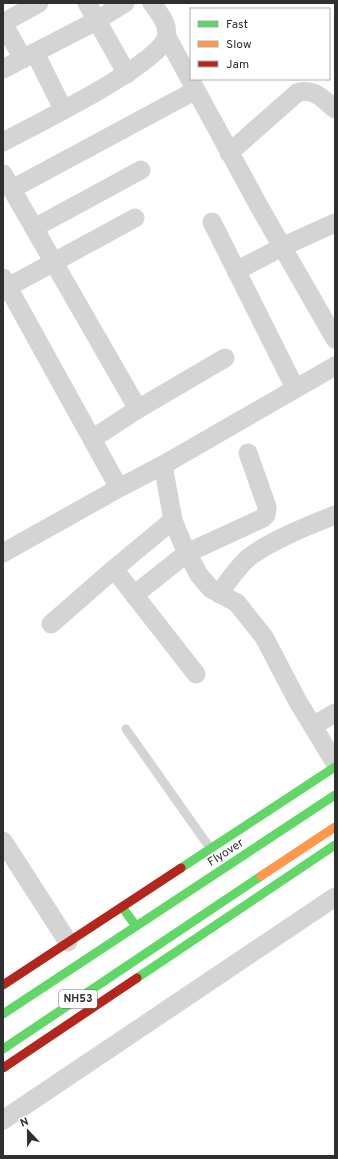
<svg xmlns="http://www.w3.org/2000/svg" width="338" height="1159" viewBox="0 0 338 1159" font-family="Overpass,sans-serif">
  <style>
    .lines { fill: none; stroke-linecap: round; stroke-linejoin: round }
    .lane { stroke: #d4d4d4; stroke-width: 9 }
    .street { stroke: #d4d4d4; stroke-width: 19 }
    .fast { stroke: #63d668; stroke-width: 9 }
    .slow { stroke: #ff974d; stroke-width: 9 }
    .jam { stroke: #b3261e; stroke-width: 9 }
    .labels { text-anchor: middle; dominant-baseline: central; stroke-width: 4; stroke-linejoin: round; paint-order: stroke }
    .shield { fill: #fff; stroke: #6d6d6d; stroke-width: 1 }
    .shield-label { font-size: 11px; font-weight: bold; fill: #2f2f2f }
    .street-label { font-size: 12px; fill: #2f2f2f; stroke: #fff }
  </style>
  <rect width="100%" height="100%" fill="#fff"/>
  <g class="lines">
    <path class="lane" d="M126,729L210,848"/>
    <path class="street" d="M87,3L127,74
      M3,23L23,59
      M3,23L39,3
      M167,37L260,208L335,339
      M35,53L63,109
      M3,69L96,21L125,3
      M3,142C34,125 156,66 166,38C170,25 159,13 152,3
      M229,153L297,93C313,87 323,99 335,109
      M3,174L138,409
      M12,189L196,90
      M212,222L295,388
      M34,228L141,170
      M236,271L282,247L335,223
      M3,278L119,488
      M8,287L135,218
      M92,439L138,409L225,358
      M163,465L173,520L184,547L199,575L211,589L237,603L264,637L297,700L335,763
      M173,520L114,569L196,674
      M3,553L119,488L163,465L335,366
      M219,594C228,581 236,569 248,558C269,541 310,525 335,515
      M134,595L187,553L263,518L266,515L267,507L248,453
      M51,624L114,569
      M313,726L335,713
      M3,841L68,942
      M3,1120L335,897"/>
    <path class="fast" d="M181,868L335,767
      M122,907L136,926
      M137,978L335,845
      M3,1014L335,795
      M3,1049L261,876"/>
    <path class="slow" d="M261,876L335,827"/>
    <path class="jam" d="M3,985L181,868
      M3,1068L137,978"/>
  </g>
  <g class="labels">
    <rect class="shield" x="59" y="990" width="38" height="18" rx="3"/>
    <g class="shield-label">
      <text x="78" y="999">NH53</text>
    </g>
    <g class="street-label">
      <text transform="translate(226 853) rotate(-33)">Flyover</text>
    </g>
  </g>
  <rect width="338" height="1159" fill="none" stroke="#2f2f2f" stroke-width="8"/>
  <rect x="190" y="8" width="140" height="72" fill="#ffffff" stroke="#acacac"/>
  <rect x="198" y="21" width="20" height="6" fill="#63d668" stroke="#acacac"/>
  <text x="226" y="28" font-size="12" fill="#2f2f2f">Fast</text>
  <rect x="198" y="41" width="20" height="6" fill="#ff974d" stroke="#acacac"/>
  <text x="226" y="48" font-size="12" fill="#2f2f2f">Slow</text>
  <rect x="198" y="61" width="20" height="6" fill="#b3261e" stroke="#acacac"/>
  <text x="226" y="68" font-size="12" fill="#2f2f2f">Jam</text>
  <g transform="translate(28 1131) rotate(338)" stroke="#ffffff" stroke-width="3" paint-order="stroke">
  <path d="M0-3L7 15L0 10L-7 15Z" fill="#2f2f2f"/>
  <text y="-6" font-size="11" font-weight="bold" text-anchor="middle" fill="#2f2f2f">N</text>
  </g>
</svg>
